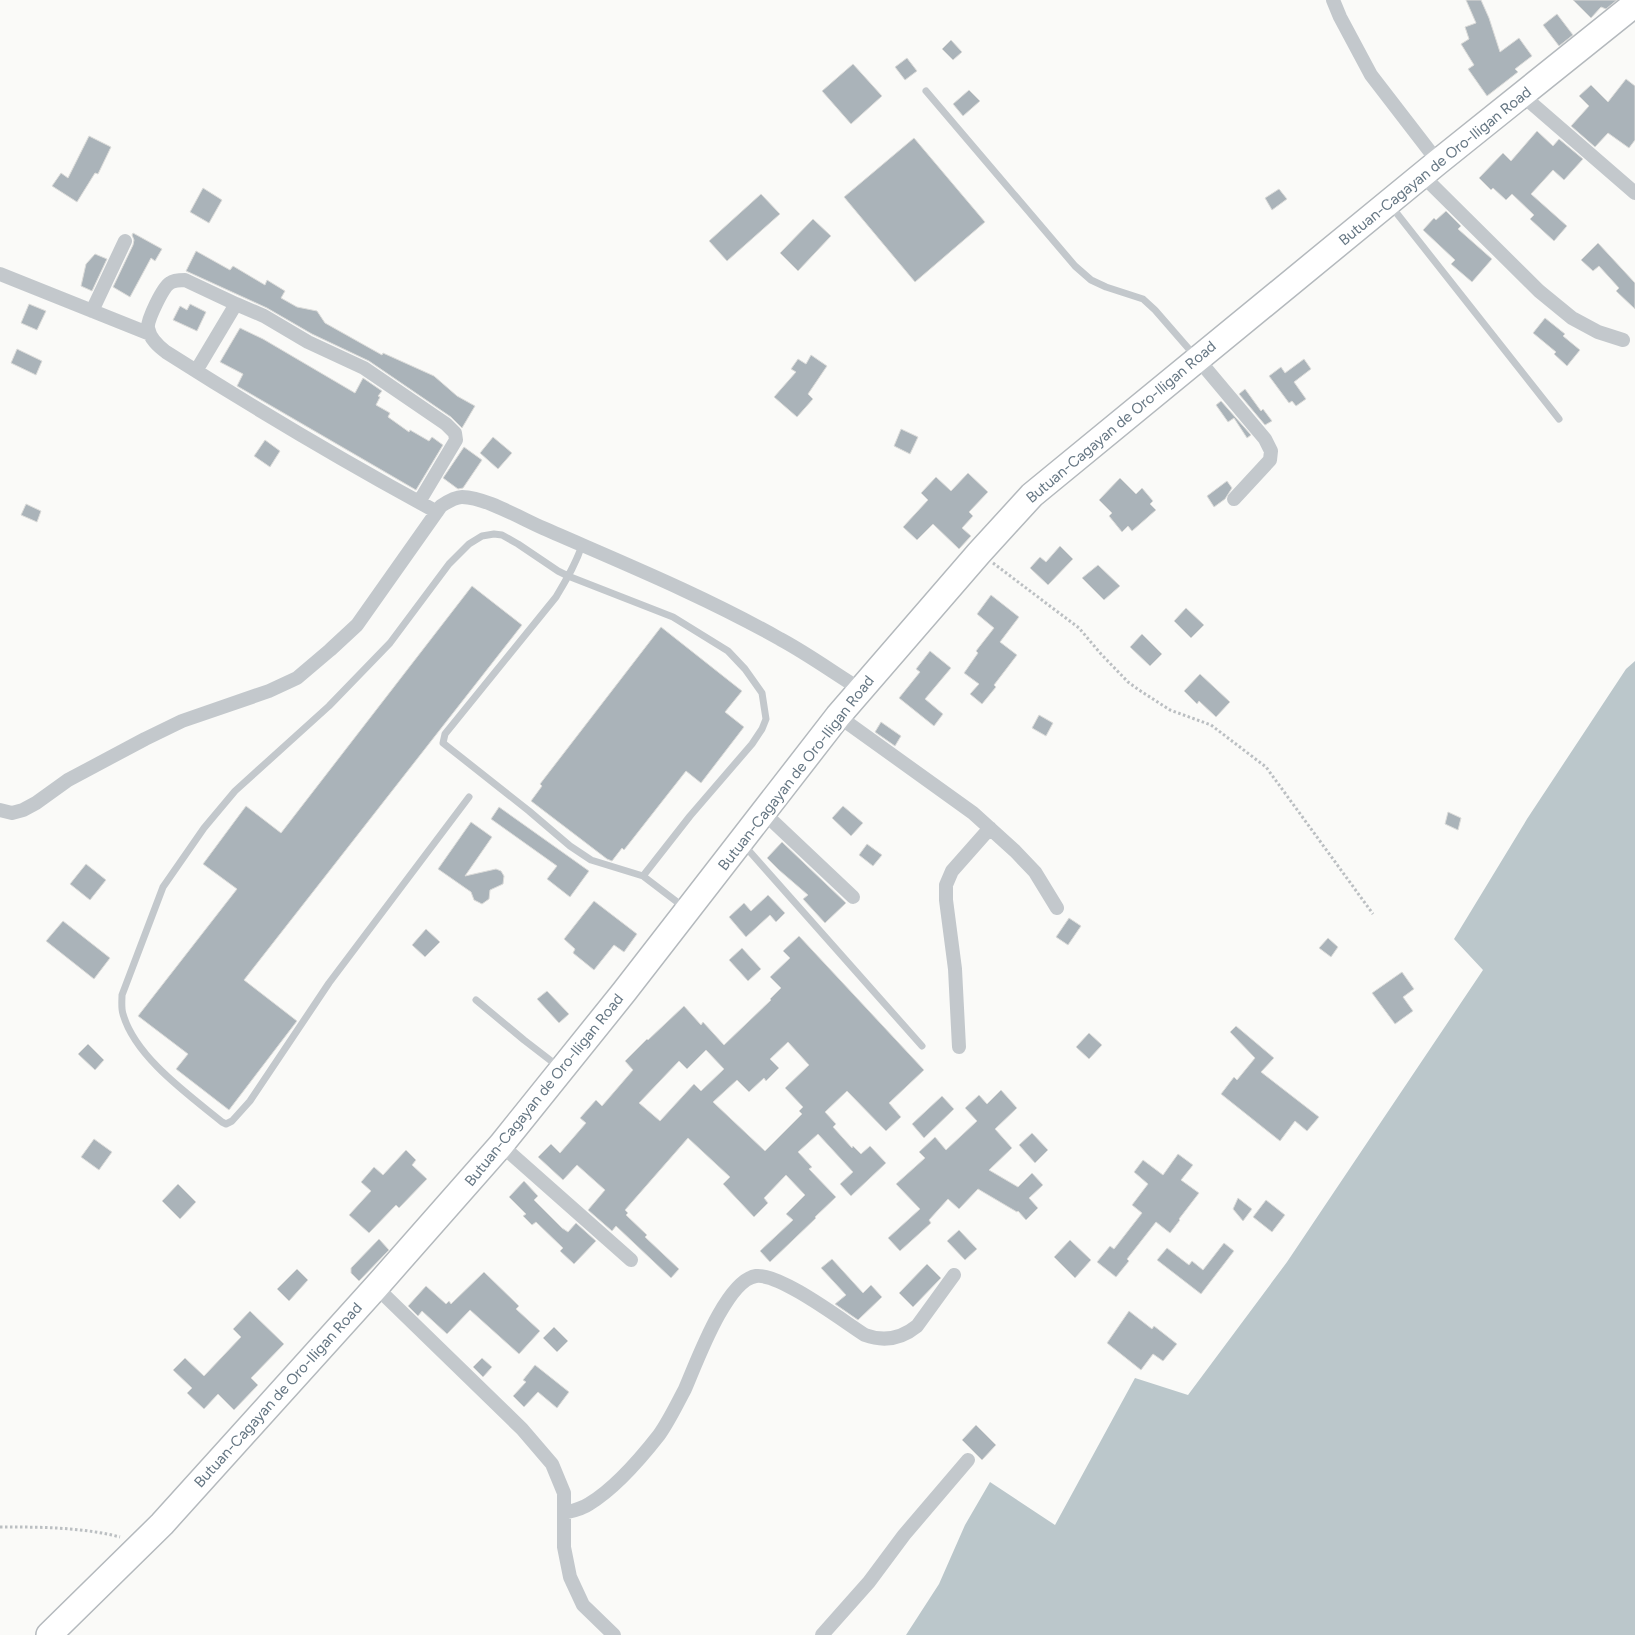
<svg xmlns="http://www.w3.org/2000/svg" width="1635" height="1635" viewBox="0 0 1635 1635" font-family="Figtree,sans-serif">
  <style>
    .water { fill: #bbc7cb }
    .building { fill: #aab3b9; stroke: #dcdcda; fill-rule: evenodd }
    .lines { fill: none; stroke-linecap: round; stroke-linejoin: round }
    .highway-casing { stroke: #b4b9bd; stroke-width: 28 }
    .path { stroke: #bbbfc2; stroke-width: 3; stroke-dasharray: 2.5 2.5; stroke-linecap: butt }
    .lane { stroke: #c3c8cc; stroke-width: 7 }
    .street { stroke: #c3c8cc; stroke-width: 14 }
    .highway { stroke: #fff; stroke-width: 25 }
    .labels { text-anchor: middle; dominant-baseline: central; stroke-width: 5; stroke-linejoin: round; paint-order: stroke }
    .street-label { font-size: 15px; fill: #657683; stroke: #fff }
  </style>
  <rect width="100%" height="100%" fill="#fafaf8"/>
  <path class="water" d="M1635,661V1635H906L939,1584L965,1525L990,1482L1055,1525L1135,1378L1188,1395L1287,1262L1483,970L1454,939L1527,819L1626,669Z"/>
  <path class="building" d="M1466,0H1481L1489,18L1500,52L1519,38L1532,56L1515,69L1518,72L1487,96L1468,69L1474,65L1461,44L1469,39L1465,27L1476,23Z
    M1573,0H1617L1606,9L1601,7L1591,18Z
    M1557,14L1573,35L1559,46L1543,25Z
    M951,40L962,52L953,60L942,49Z
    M907,58L917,71L905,80L895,67Z
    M853,64L882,96L851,124L822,91Z
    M1626,79L1635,86V140L1629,148L1608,133L1595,147L1571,126L1589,106L1579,96L1591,85L1608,102Z
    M969,90L980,101L963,116L953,104Z
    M1537,131L1553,146L1559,139L1583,159L1564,180L1553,170L1531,194L1567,226L1554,241L1530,219L1534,215L1512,194L1506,200L1493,188L1491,190L1479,178L1503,153L1511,161Z
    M89,136L111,147L98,174L95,173L77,202L52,186L61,173L68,178Z
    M914,138L985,222L915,282L844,197Z
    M203,188L222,200L209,223L190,212Z
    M1279,189L1287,199L1272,210L1265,198Z
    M761,194L780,214L727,261L709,241Z
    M1446,211L1461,226L1458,229L1492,259L1472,282L1451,264L1455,260L1423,230L1434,218L1436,220Z
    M813,219L831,236L798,271L780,253Z
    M133,233L162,249L155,261L151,258L130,297L113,287L133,245L134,240L132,235Z
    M1598,243L1635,283V309L1616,291L1619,288L1599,266L1593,271L1581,260Z
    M196,251L230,270L233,266L265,285L267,280L285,291L281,298L297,307L317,311L325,323L382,355L383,353L434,376L457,396L475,406L462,428L451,417L369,361L312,334L267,308L186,271Z
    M95,254L107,259L92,291L81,286L86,264Z
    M29,304L46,311L37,330L21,323Z
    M190,304L206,312L197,331L173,320L180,306L187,310Z
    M1545,318L1565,334L1563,336L1580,350L1567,366L1554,354L1556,352L1533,333Z
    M240,328L263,339L355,393L363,378L382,391L378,396L380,397L376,405L390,413L388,417L409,432L410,430L429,441L432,437L443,445L416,490L237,386L243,374L220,362Z
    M17,349L42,361L36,375L11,363Z
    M811,355L827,366L808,394L813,399L797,417L774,397L796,372L791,369L798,359L806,364Z
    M1304,359L1311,369L1294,382L1306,399L1296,406L1292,401L1289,403L1269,376L1281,367L1285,373Z
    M1245,389L1261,411L1263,409L1272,421L1265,425L1239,394Z
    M1221,401L1251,435L1247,438L1234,418L1228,422L1216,405Z
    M901,429L918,437L910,454L894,446Z
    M493,437L512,453L498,469L480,453Z
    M265,440L280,451L270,467L254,456Z
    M464,447L482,460L463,488L458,489L443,478Z
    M968,473L988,492L969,512L973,516L962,528L971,536L959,549L933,524L917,540L903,527L928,500L921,493L936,477L951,491Z
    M1120,478L1136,494L1142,488L1153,501L1150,504L1156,510L1132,531L1128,526L1122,532L1109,516L1112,513L1099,500Z
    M1227,481L1232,488L1225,499L1214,507L1207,496Z
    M26,504L41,511L37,522L21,515Z
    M1060,546L1073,559L1048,585L1030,568L1040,557L1046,562Z
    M1098,565L1120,586L1104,600L1082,578Z
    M472,586L522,625L244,980L297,1021L229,1110L176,1069L188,1054L138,1016L237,889L203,864L246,806L281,833Z
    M991,595L1019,617L1000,642L1017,655L994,685L996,687L982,704L970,694L979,684L964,673L978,653L976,651L994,628L977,614Z
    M1186,608L1204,625L1191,638L1174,621Z
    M661,627L742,691L725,712L744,727L701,783L686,771L624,850L622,848L612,861L607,859L531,801L542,786L540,784Z
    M1142,634L1162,654L1150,666L1130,647Z
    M930,651L951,668L925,699L943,714L934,726L899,698L920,672L916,669Z
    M1200,674L1230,702L1216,717L1199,701L1197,704L1184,691Z
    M1039,715L1053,723L1046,736L1032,728Z
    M881,722L901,736L895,746L875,732Z
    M843,806L863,823L851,836L832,818Z
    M499,807L589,871L570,897L547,879L557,866L491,819Z
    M1448,812L1461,818L1458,830L1445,824Z
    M471,822L492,837L465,876L496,869L501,871L504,876L503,884L490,890L489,899L482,904L474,900L471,892L438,869Z
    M782,842L846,903L825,923L803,899L808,895L779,870L767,858Z
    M867,844L882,855L873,866L859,855Z
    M86,864L106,880L90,900L70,884Z
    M768,895L785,913L776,922L770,915L746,937L729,917L744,903L751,911Z
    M594,901L637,934L624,952L614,945L594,970L573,953L575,949L564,939Z
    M1069,918L1081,926L1068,945L1056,937Z
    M63,921L110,958L94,979L46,941Z
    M426,929L440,942L425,957L412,945Z
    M799,936L924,1070L889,1103L901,1117L886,1131L847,1091L825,1112L836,1124L833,1127L852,1148L853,1146L861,1154L870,1146L886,1163L851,1196L840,1184L853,1172L818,1134L798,1152L812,1167L809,1169L836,1197L815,1217L816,1218L770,1262L760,1251L793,1220L786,1214L805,1195L786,1175L764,1198L768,1203L754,1217L723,1184L730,1177L688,1138L625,1210L628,1213L626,1215L647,1235L645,1237L679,1269L671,1278L616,1226L612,1231L588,1210L605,1190L577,1165L563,1180L538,1157L551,1144L560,1153L586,1123L580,1118L596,1100L602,1106L633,1070L625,1061L647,1039L648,1040L684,1006L701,1025L703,1022L724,1045L771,1000L770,999L781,988L770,977L790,958L783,951ZM788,1042L809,1065L785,1088L803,1107L799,1111L802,1114L765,1151L713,1102L737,1080L749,1092L764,1078L766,1081L779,1068L770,1059ZM706,1050L724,1069L701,1091L694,1084L660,1121L639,1103L679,1061L687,1069Z
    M1328,938L1338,947L1331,957L1319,948Z
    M742,948L761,969L748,981L729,960Z
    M1402,972L1414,989L1403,997L1413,1011L1395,1024L1372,993Z
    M547,991L569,1014L559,1023L537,999Z
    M1236,1026L1274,1058L1261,1072L1319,1117L1307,1131L1295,1121L1280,1141L1221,1094L1234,1077L1237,1080L1255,1058L1230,1032Z
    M1089,1033L1102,1045L1089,1059L1076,1047Z
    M88,1044L104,1060L95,1070L78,1054Z
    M1001,1090L1017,1108L995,1129L1012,1148L989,1170L1018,1187L1032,1173L1043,1185L1029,1198L1038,1208L1026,1220L1018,1211L1017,1212L978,1189L959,1209L948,1199L929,1220L931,1223L900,1251L888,1238L920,1209L896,1184L925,1158L919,1152L935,1137L946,1150L977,1121L965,1108L979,1095L987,1104Z
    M942,1096L954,1109L924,1138L912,1124Z
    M1032,1133L1048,1150L1035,1163L1019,1145Z
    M94,1139L112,1152L99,1170L81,1157Z
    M406,1150L416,1160L412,1165L427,1179L399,1208L396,1205L369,1233L349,1215L371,1191L361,1182L374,1167L383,1175Z
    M1178,1154L1193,1165L1181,1180L1199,1193L1179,1219L1180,1220L1170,1233L1156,1222L1127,1259L1129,1261L1116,1277L1097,1262L1110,1246L1114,1249L1142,1213L1132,1205L1148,1184L1134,1172L1143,1160L1163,1175Z
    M524,1181L538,1196L534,1200L562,1228L568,1232L576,1223L596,1241L574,1264L560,1251L563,1248L536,1222L532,1225L523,1216L526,1214L509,1197Z
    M178,1184L196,1202L180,1219L162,1201Z
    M1238,1198L1252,1209L1243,1221L1233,1209Z
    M1266,1200L1285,1215L1272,1232L1253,1217Z
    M959,1230L977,1249L965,1260L947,1241Z
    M379,1239L389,1250L359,1281L351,1273V1268Z
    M1070,1240L1091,1260L1075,1278L1054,1257Z
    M1224,1243L1234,1251L1201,1294L1157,1260L1167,1248L1189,1265L1192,1261L1203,1270Z
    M832,1259L863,1293L871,1285L882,1297L858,1320L835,1304L846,1295L821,1268Z
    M927,1264L941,1278L913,1307L899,1293Z
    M297,1269L308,1280L289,1301L277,1289Z
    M484,1272L519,1306L516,1309L540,1331L519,1354L470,1310L447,1334L422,1311L418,1316L408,1306L426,1286L446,1304L449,1301L451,1304Z
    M250,1311L284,1344L251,1378L258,1385L234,1410L218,1394L204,1409L187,1393L192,1388L173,1370L185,1358L204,1376L241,1337L233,1329Z
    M1129,1311L1152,1329L1154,1326L1177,1344L1163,1361L1153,1354L1141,1370L1107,1343Z
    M554,1327L568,1341L557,1352L543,1338Z
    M482,1358L492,1367L483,1377L473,1367Z
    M535,1365L569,1392L557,1408L538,1392L524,1407L513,1396L526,1382L523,1380Z
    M976,1425L996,1445L982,1460L962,1440Z"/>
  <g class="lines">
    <g class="highway-casing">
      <path id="highway" d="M49,1635L162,1524L376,1287L501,1145L624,992L838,716L979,553L1032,495L1438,162L1635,4"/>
    </g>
    <path class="path" d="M993,563L1079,628L1101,654L1128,682L1139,690L1170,710L1211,725L1266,767L1373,914
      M0,1527C40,1527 81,1527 120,1537"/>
    <path class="lane" d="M926,91L1075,266L1091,280L1106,287L1143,299L1155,310L1195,356
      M1391,206L1559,419
      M469,797L329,983L250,1101L232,1121L226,1124L222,1122C189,1095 135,1057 123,1014C121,1008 122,1001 122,995L163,887L204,828L235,791L329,706L390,643L449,564L469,544L482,536L494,534L502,535L518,544L558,571L568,576L673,617L728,651L745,669L762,693L766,719L762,729L752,744L690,816L643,876L591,860L570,846L529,811L443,743L445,734L556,597C566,580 576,564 582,545
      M743,844L922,1046
      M643,876L685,908
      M476,1000L524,1040L559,1067"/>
    <path class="street" d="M1333,0L1340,17L1371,75L1438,162
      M1522,95L1635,193
      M1423,176L1539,291L1572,318L1598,332L1623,340
      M0,274L150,334
      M236,304L185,280C180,280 174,280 170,283C163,287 147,320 148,328C150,339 158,346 166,352C254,408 345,462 437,512
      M92,311L125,241
      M1197,358L1265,439L1271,451L1270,460L1234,499
      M196,371L236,304L264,316L308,342L364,368L446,424L455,433L456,440L419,502
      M838,716L973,813L1015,851L1035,872L1057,908
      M0,810L12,813L23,810L36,803L68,780L145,739L182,721L269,691L297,678L330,650L357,625L441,506C447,502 455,497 462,497C485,497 522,519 543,528C623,563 704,596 780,639C808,654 834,673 860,689
      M763,812L853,897
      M959,1047L955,969L946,900V885L952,871L990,828
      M501,1145L631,1260
      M376,1287L522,1429L552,1464L564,1493V1547L570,1577L583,1605L614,1635
      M564,1513C572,1511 582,1509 589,1504C614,1489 641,1458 659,1435C669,1421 677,1404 685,1389C696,1364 726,1280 756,1276C780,1273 843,1321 865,1335C884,1342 901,1339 917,1326L954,1275
      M822,1635L869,1582L904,1535L968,1460"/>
    <use href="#highway" class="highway"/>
  </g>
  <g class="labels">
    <g class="street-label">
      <text transform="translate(1435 166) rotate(-39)">Butuan-Cagayan de Oro-Iligan Road</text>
      <text transform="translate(1121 422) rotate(-40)">Butuan-Cagayan de Oro-Iligan Road</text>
      <text transform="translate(796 773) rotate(-52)">Butuan-Cagayan de Oro-Iligan Road</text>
      <text transform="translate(544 1090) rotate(-51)">Butuan-Cagayan de Oro-Iligan Road</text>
      <text transform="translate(278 1395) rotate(-48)">Butuan-Cagayan de Oro-Iligan Road</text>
    </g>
  </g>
</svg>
